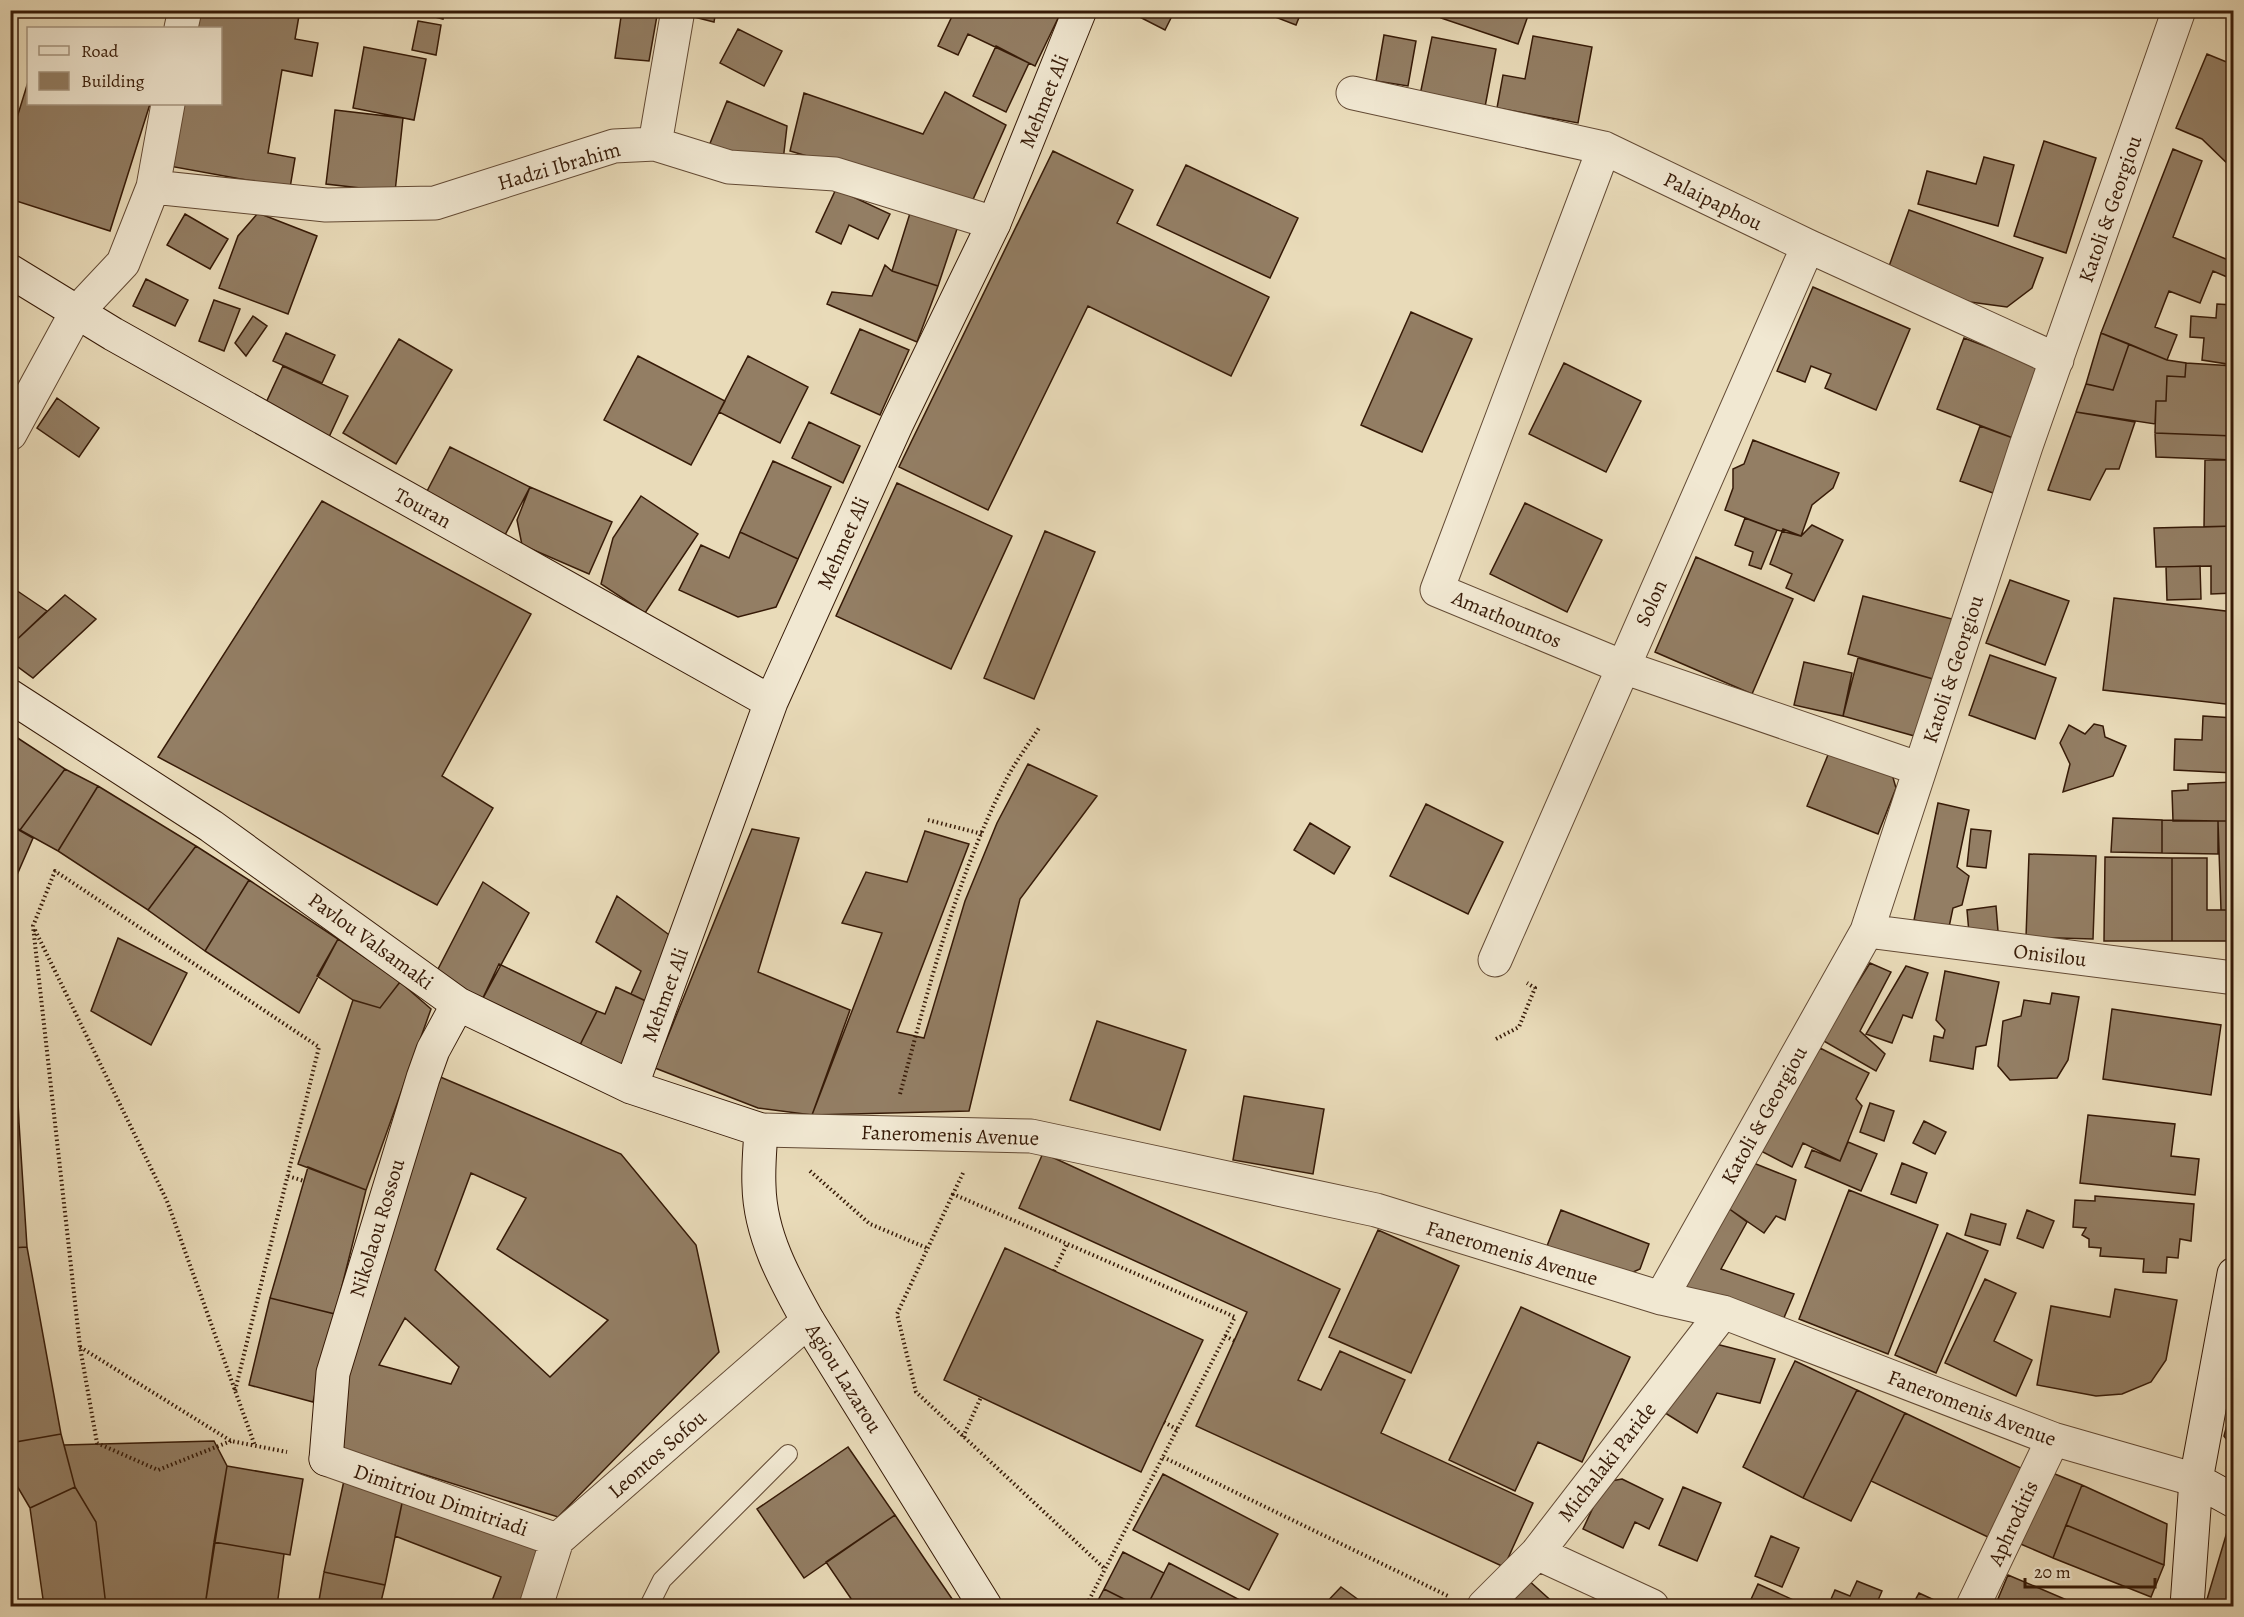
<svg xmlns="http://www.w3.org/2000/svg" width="2244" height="1617" viewBox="0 0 2244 1617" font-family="Alegreya,serif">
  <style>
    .building { fill: #937e64; stroke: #361a07; stroke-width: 1.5; fill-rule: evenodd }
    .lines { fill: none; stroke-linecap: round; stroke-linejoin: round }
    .lane-casing { stroke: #634a34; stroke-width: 20 }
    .street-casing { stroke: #634a34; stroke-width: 35 }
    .secondary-casing { stroke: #361a07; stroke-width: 35 }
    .path { stroke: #361a07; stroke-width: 4; stroke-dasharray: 1.5 3; stroke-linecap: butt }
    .lane { stroke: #f1e8d2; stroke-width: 18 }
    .street { stroke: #f1e8d2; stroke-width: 33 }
    .secondary { stroke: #f1e8d2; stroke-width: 33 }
    .labels { text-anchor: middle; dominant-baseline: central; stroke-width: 4.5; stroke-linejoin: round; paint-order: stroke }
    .street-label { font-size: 21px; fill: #361a07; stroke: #f1e8d2 }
  </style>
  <rect width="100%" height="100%" fill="#e9dbb9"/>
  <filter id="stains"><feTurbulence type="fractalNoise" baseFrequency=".00333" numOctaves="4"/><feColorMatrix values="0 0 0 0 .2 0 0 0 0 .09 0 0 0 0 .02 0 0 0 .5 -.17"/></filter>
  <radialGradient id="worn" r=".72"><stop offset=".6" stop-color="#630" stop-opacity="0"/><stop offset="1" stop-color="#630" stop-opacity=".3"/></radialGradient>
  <path class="building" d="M197,10H300L295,39L318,43L312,76L282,70L268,153L295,158L290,188L169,166L180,104H220V28H194Z
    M428,10H445L443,19L427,15Z
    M622,10H658L649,61L615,58Z
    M691,10H716L714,22L690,16Z
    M955,10H1062L1035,66L968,34L958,55L938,46Z
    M1126,10H1175L1165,30Z
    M1257,10H1302L1296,25Z
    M1443,10H1530L1518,44L1441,18Z
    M418,21L441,25L436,55L412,50Z
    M738,29L782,51L764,86L720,63Z
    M1384,35L1416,41L1408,86L1376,81Z
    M1533,36L1592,47L1578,123L1497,108L1503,75L1525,79Z
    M1432,37L1496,49L1485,107L1420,95Z
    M996,46L1029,63L1006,112L973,96Z
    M364,47L426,59L414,120L353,108Z
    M2207,54L2234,65V170L2202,139L2176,128Z
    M28,82V104H150L110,231L10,199V140Z
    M945,92L1006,125L971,204L790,151L804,93L923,134Z
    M727,101L787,126L783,161L707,151Z
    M335,110L403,118L395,192L326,184Z
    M2044,141L2096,158L2066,253L2014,236Z
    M2173,149L2202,161L2173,237L2233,262L2227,277L2213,271L2200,303L2169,291L2155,327L2177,335L2167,360L2101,333Z
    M1053,151L1133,190L1117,223L1269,297L1231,376L1088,306L988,510L899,467Z
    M1984,157L2014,165L1998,226L1918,204L1927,171L1976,184Z
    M1186,165L1298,218L1270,278L1157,225Z
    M836,189L890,214L878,239L849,225L841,244L816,232Z
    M911,210L958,226L938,286L892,271Z
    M1909,210L2043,258L2032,288L2007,307L1970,302L1887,272Z
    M258,213L317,236L288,314L219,288L238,236Z
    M185,214L228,239L210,269L167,245Z
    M885,265L892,271L938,286L917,342L827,304L832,292L872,296Z
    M146,279L188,300L175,326L133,306Z
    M1813,287L1910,329L1876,410L1825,388L1831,374L1811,366L1805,382L1777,371Z
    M214,300L240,309L224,351L199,341Z
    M2217,304L2234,305V365L2202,360L2204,338L2190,337L2191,316L2216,318Z
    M1411,312L1472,339L1422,452L1361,425Z
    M253,316L267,326L246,356L235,343Z
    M860,329L909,350L880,415L831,393Z
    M286,333L335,355L322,383L273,361Z
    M2101,333L2129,344L2113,390L2086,384Z
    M1964,338L2040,367L2013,438L1937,409Z
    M399,339L452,370L396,464L343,433Z
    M2129,344L2167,360L2186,363L2185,377L2167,376L2166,401H2156L2155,424L2076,412L2086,384L2113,390Z
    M638,356L725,401L691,465L604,420Z
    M748,356L808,387L780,443L719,412Z
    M1564,363L1641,401L1606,472L1529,434Z
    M2186,363L2234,366V436L2155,433L2156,401H2166L2167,376L2185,377Z
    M283,366L348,396L329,437L264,407Z
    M57,398L99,428L79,457L37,428Z
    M2076,412L2135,422L2119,469H2106L2090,500L2048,490Z
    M809,422L860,446L843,483L792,458Z
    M1980,426L2013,438L1993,493L1960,481Z
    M2155,433L2234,436V460L2156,457Z
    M1753,440L1839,473L1833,488L1812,505L1801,536L1777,530L1725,510L1733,488V469L1744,464Z
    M450,447L530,487L504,537L424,497Z
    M2205,460H2234V526L2204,527Z
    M773,461L831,487L798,559L740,532Z
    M897,483L1012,536L951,669L836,616Z
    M530,487L612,522L589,574L522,545L517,520Z
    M641,496L698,534L645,613L601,584L613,538Z
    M322,501L531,614L442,776L493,808L437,905L158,757Z
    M1525,503L1602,540L1567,612L1490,574Z
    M1745,518L1777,530L1761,569L1749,565L1753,552L1735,545Z
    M1812,525L1843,540L1814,601L1786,588L1792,574L1770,564L1783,529L1801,536Z
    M2234,526V593L2211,594V566L2156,567L2154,528Z
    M1045,531L1095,552L1034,699L984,678Z
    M740,532L798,559L776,607L738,617L679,590L701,545L729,558Z
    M1696,557L1793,599L1752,694L1655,652Z
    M2200,566L2201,599L2167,600L2166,567Z
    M2010,580L2069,601L2045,665L1986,643Z
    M10,586L47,611L10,646Z
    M65,595L96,619L33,678L10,661V646Z
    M1863,596L1952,619L1933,679L1848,654Z
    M2114,598L2234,612V705L2103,690Z
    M1990,655L2056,678L2035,739L1969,715Z
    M1858,658L1933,679L1918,737L1843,716Z
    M1804,662L1852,673L1843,716L1794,705Z
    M2203,716L2234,718V773L2174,770L2175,739L2202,740Z
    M2094,724L2103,726L2105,737L2126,746L2113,776L2063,792L2070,764L2060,743L2069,725L2085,734Z
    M10,733L65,769L20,830L10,825Z
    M1830,750L1892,774L1896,788L1878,834L1807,806Z
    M1028,764L1097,796L1020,899L969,1111L812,1115L882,933L842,923L866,872L907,882L925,831L969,844L897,1032L924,1038L965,901L997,823Z
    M65,769L98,786L58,851L20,830Z
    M2234,782V821H2173L2172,791L2188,790V784Z
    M98,786L196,846L148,910L58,851Z
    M1938,803L1969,810L1957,867L1969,876L1962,905L1953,908L1949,927L1914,920Z
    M1426,804L1503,842L1468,914L1390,876Z
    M2113,818L2162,820V853L2111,852Z
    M2162,820L2218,821V854L2162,853Z
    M2218,821H2234V910H2221Z
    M1310,823L1350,847L1334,874L1294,850Z
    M10,825L33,838L10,891Z
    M752,829L799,838L758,972L850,1010L812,1115L758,1108L655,1068Z
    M1971,829L1991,831L1986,868L1967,866Z
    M196,846L249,880L205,951L148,910Z
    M2029,854L2096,856L2093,939L2026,937Z
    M2105,857L2172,858V941H2104Z
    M2172,858H2207V910H2234V941H2172Z
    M249,880L338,939L299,1013L205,951Z
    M483,882L529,913L482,1000L437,971Z
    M617,896L676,940L650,1003L631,994L641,971L596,942Z
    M1996,906L1998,931L1969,933L1967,910Z
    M118,938L187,973L151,1045L91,1011Z
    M338,939L400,982L380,1008L353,1000L317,976Z
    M1870,963L1891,972L1860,1031L1885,1054L1876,1071L1822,1040Z
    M499,964L597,1011L579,1047L482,1000Z
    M1906,966L1928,973L1912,1018L1903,1015L1892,1043L1866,1034Z
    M10,969L16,1058H10Z
    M1945,971L1999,982L1986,1045L1976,1047L1973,1069L1930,1061L1934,1036L1943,1038L1945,1030L1936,1020Z
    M400,982L431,1009L366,1190L298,1164L353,1000L380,1008Z
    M616,987L650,1003L624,1070L579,1047L597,1011L605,1014Z
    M2052,993L2079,997L2068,1060L2057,1078L2010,1080L1998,1066L2003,1021L2021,1016L2024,1000L2050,1004Z
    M2112,1009L2221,1025L2211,1095L2103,1079Z
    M1097,1021L1186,1050L1160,1130L1070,1100Z
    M1820,1048L1869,1073L1856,1099L1862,1106L1840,1161L1803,1143L1792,1167L1759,1150Z
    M10,1058H16L19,1123H10Z
    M438,1076L621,1154L696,1245L719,1352L558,1517L334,1446L349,1357ZM471,1173L526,1198L497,1249L608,1320L550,1377L435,1270ZM405,1318L459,1367L451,1384L379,1365Z
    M1244,1096L1324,1109L1313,1174L1233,1160Z
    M1870,1103L1894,1111L1884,1141L1860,1132Z
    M2088,1115L2175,1124L2171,1156L2199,1159L2195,1195L2080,1183Z
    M1924,1121L1946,1132L1935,1154L1913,1143Z
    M19,1123L27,1247L10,1248V1124Z
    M1848,1142L1877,1154L1861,1191L1805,1167L1812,1150L1840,1161Z
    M1043,1153L1340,1289L1298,1380L1321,1390L1340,1351L1405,1380L1381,1433L1533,1503L1504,1567L1196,1426L1247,1312L1019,1208Z
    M1751,1162L1796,1180L1785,1220L1776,1216L1764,1233L1728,1208Z
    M1902,1163L1927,1173L1916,1203L1891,1194Z
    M308,1167L366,1190L335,1314L270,1298Z
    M1849,1190L1938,1225L1888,1354L1799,1319Z
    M2095,1196L2194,1204L2191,1241L2180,1239L2178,1258L2167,1257L2166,1273L2143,1272L2144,1259L2100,1256L2101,1248L2089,1247V1239L2082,1235L2086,1228L2073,1227L2075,1200L2095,1201Z
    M1728,1208L1747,1222L1721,1269L1794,1294L1783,1320L1684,1290Z
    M1561,1210L1649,1244L1640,1269L1631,1273L1547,1246Z
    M2027,1210L2054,1221L2043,1248L2017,1238Z
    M1971,1214L2006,1224L2000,1245L1965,1235Z
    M1378,1230L1459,1266L1411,1373L1329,1337Z
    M1947,1233L1988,1251L1936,1373L1895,1355Z
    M27,1247L61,1434L10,1443V1248Z
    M1005,1248L1203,1340L1141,1472L944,1380Z
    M1985,1279L2016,1293L1994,1341L2032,1360L2016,1396L1945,1363Z
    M2115,1289L2177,1300L2166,1360L2151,1382L2122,1394L2096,1396L2037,1385L2051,1306L2110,1317Z
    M270,1298L335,1314L313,1402L249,1385Z
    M1521,1307L1630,1357L1582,1462L1538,1442L1515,1491L1449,1460Z
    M1712,1343L1775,1359L1760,1403L1717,1393L1697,1433L1662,1411Z
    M1795,1361L1857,1390L1803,1498L1743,1467Z
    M1857,1390L1905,1413L1851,1521L1803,1498Z
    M2234,1398V1449L2224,1436Z
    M1905,1413L2025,1470L1992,1539L1871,1481Z
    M61,1434L75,1487L30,1508L10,1474V1443Z
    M214,1441L227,1466L205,1606H106L96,1522L75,1487L64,1445Z
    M848,1447L895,1515L804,1578L757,1509Z
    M227,1466L303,1479L290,1555L214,1542Z
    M2045,1470L2082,1485L2053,1558L2016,1542Z
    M1163,1474L1278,1534L1249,1590L1133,1530Z
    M345,1476L405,1489L385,1585L324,1572Z
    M1622,1479L1663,1499L1649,1529L1635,1522L1623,1548L1583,1529L1605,1482Z
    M2082,1485L2167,1524L2164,1565L2066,1525Z
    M75,1487L96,1522L106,1606H44L30,1508Z
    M1683,1487L1721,1503L1697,1561L1659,1545Z
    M405,1489L530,1536L543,1562L527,1606H490L501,1577L395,1536Z
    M895,1515L926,1561L957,1606H856L826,1562Z
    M2066,1525L2164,1565L2151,1597L2053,1558Z
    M2227,1532L2234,1534V1606H2205Z
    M1771,1536L1799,1548L1782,1587L1755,1576Z
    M214,1542L284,1554L277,1606H205Z
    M1123,1552L1164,1573L1147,1606H1138L1104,1589Z
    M1169,1563L1238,1599L1234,1606H1147Z
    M324,1572L385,1585L380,1606H318Z
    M2008,1575L2074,1603L2072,1606H1995Z
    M1527,1579L1557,1606H1513L1507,1601Z
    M1857,1581L1882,1591L1876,1605L1880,1606H1828L1835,1590L1850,1596Z
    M1758,1584L1798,1602L1796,1606H1748Z
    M1341,1587L1367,1606H1323Z
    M1104,1589L1138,1606H1095Z
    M1919,1593L1947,1606H1912Z"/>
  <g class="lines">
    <g class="lane-casing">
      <path id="lane" d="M649,1606L662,1580L788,1454"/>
    </g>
    <g class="street-casing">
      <path id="street" d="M181,28L185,10
        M1353,93L1604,148L1808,246L2057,360
        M655,144L678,10
        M1604,148L1437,590L1623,667L1920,769
        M153,187L326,205L435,203L614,146L655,144L729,167L835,174L994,223
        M10,434L76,313L123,263L153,187L168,104
        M1867,931L2234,978
        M1495,960L1808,246
        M761,1130L1031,1136L1376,1210L1661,1298L1723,1312L2053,1439L2196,1480
        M1661,1298L1867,931L2026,446L2179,10
        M326,1459L557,1540
        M1537,1553L1652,1606
        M536,1606L557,1540L808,1321
        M1484,1606L1537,1553L1723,1312
        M1973,1606L2053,1439"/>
    </g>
    <g class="secondary-casing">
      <path id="secondary" d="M10,271L113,334L771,702
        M10,696L211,826L458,1004L631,1087L761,1130C760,1148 758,1167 759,1186C760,1235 785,1280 808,1321L985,1606
        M631,1087L771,702L897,423L994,223L1080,10
        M326,1459L333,1373L423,1078L433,1050L458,1004
        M2196,1480L2234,1501
        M2187,1606L2196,1480L2234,1274"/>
    </g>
    <path class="path" d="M928,820L982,834
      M35,930L167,1201L255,1446
      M1496,1039L1519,1027L1535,988L1527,983
      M900,1094C929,987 956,877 1007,778C1016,761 1028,745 1039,728
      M810,1171L870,1224L927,1248
      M963,1173L953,1194L1235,1317L1086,1606
      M288,1176L304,1181
      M953,1194L897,1314L916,1392L1105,1569
      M1054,1271L1067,1244
      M1225,1336L1235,1341
      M80,1347L231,1441L287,1452
      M1164,1422L1178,1430
      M963,1437L981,1397
      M231,1441L158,1470L97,1443L80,1347L33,926L55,871L319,1047L235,1391
      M1163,1457L1448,1596"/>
    <use href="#lane" class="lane"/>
    <use href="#street" class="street"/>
    <use href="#secondary" class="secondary"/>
  </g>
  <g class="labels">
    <g class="street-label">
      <text transform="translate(1044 101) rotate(-68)">Mehmet Ali</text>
      <text transform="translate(559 166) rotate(-16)">Hadzi Ibrahim</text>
      <text transform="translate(1713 201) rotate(26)">Palaipaphou</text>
      <text transform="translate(2110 209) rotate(-71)">Katoli &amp; Georgiou</text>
      <text transform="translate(423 508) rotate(29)">Touran</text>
      <text transform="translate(843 543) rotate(-66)">Mehmet Ali</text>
      <text transform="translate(1651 603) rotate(-66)">Solon</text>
      <text transform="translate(1507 619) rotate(23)">Amathountos</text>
      <text transform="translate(1953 669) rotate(-72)">Katoli &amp; Georgiou</text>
      <text transform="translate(371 941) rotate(36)">Pavlou Valsamaki</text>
      <text transform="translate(2050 955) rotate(7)">Onisilou</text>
      <text transform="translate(665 995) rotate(-70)">Mehmet Ali</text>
      <text transform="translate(1764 1115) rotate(-61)">Katoli &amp; Georgiou</text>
      <text transform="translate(950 1135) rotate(2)">Faneromenis Avenue</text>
      <text transform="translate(377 1228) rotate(-73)">Nikolaou Rossou</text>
      <text transform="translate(1512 1253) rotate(17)">Faneromenis Avenue</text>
      <text transform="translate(844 1378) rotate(58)">Agiou Lazarou</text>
      <text transform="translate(1972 1408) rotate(21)">Faneromenis Avenue</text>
      <text transform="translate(657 1454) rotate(-41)">Leontos Sofou</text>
      <text transform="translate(1607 1462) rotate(-52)">Michalaki Paride</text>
      <text transform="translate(441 1500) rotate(19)">Dimitriou Dimitriadi</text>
      <text transform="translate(2013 1523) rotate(-65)">Aphroditis</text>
    </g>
  </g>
  <rect width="2244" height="1617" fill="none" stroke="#e9dbb9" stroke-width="36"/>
  <rect x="12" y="12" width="2220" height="1593" fill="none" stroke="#361a07" stroke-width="3"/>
  <rect x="18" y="18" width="2208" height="1581" fill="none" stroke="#361a07" stroke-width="1.5"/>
  <rect x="27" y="27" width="195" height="78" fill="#f1e8d2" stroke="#a69681" stroke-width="1.5"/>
  <rect x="39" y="46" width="30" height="9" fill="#f1e8d2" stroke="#a69681" stroke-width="1.5"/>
  <text x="81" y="57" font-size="18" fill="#361a07">Road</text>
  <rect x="39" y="72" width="30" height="18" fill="#937e64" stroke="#a69681" stroke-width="1.5"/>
  <text x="81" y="87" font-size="18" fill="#361a07">Building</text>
  <path d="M2025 1578v9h130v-9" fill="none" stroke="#361a07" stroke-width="3"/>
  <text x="2034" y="1578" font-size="18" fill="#361a07" stroke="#f1e8d2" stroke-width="4.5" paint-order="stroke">20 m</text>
  <rect width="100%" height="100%" filter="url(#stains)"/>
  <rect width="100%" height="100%" fill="url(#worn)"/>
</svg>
